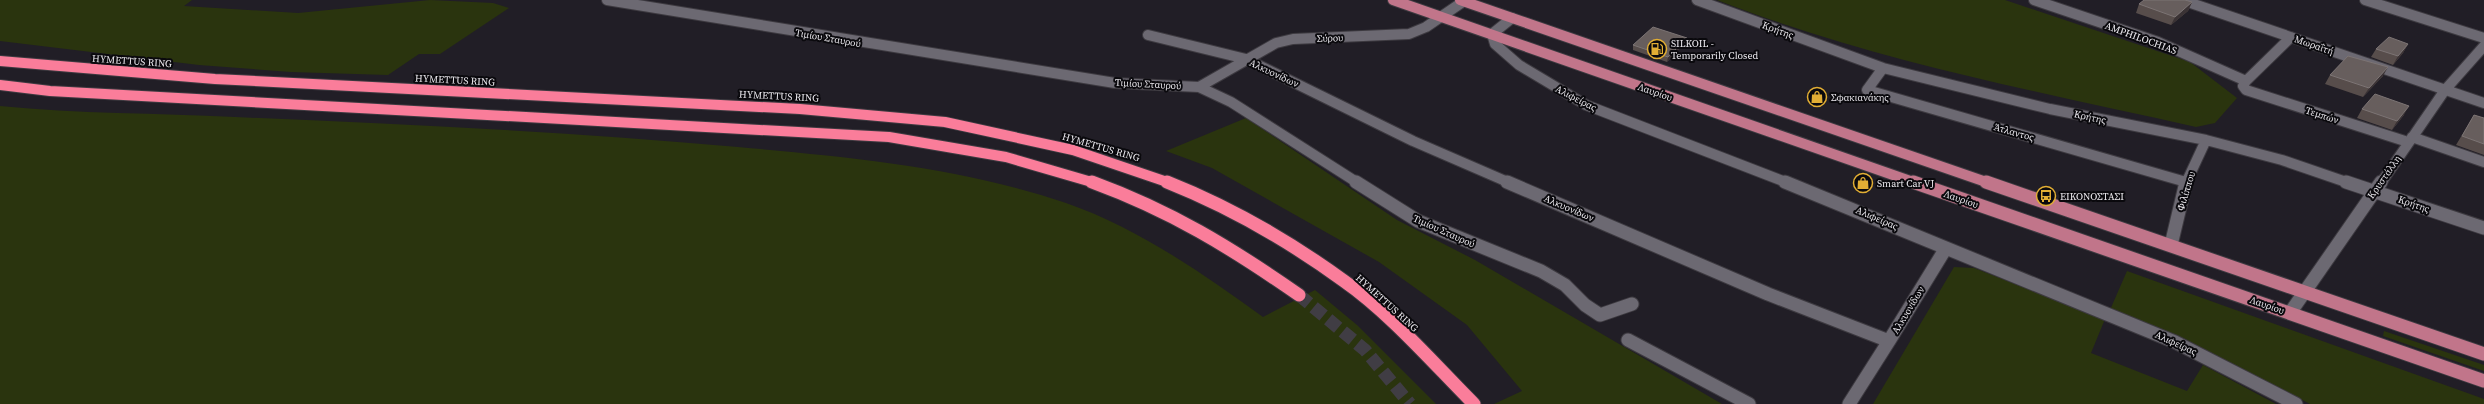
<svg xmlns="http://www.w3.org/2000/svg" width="2484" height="404" viewBox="0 0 2484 404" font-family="'Source Serif 4',serif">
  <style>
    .green { fill: #2a340e }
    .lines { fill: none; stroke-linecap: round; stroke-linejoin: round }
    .highway-tunnel { stroke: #403d44; stroke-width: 13; stroke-dasharray: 13 6; stroke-linecap: butt }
    .minor-far1-casing { stroke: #3d3a40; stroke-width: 12 }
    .minor-casing { stroke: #3d3a40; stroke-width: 15 }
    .major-far1-casing { stroke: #3d3a40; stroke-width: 12 }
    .major-casing { stroke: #3d3a40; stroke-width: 15 }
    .highway-far1-casing { stroke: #3d3a40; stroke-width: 12 }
    .highway-casing { stroke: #3d3a40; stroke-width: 15 }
    .minor-far1 { stroke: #6c6972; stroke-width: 10 }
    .minor { stroke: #6c6972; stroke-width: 13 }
    .major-far1 { stroke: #c1758a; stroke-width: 10 }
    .major { stroke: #c1758a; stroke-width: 13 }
    .highway-far1 { stroke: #fa7d9a; stroke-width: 10 }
    .highway { stroke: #fa7d9a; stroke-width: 13 }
    .wall { fill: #574d4b }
    .shaded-wall { fill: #3b3335 }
    .building { fill: #675e5d; stroke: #7c7474 }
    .labels { text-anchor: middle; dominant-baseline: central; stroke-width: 4; stroke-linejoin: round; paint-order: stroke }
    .street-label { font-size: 10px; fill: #edebf0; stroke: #0a090d }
    .poi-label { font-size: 10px; fill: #edebf0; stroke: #0a090d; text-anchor: start }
  </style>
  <rect width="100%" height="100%" fill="#211e26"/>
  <path class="green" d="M0,0H192L184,6L298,13L430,0L493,3L509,8L440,54H419L388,75L291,72L199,65L0,41Z
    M1717,0H2005L2190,62L2237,98L2215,123L2196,127C2035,91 1871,60 1717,0Z
    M0,106C78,114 157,113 235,117C403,124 571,132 738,147C849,157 960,167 1066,203C1138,228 1202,273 1263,317L1315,290L1357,325L1436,404H0Z
    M1246,118L1397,220L1475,260L1722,404H1494L1522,391L1467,325L1379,262L1212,168L1166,151Z
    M1954,267L1974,268L2105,319L2091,353L2187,391L2203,365L2276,404H1873Z
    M2127,271L2484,399V404H2310L2181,337L2110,310Z
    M2384,331L2484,365V371L2383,336Z"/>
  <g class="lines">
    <path class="highway-tunnel" d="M1299,295L1365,350L1410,404"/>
    <g class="minor-far1-casing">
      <path id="minor-far1" d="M607,0L1115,83L1199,87L1231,102L1358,183
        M1697,0L1883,68L2050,109L2206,140L2282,160L2349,183
        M2034,0L2158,42L2246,81
        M2182,0L2484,103
        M2365,0L2484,38
        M1512,18L1492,34L1495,44L1519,65L1586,105L1788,183
        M1148,35L1246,59L1413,141L1510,183
        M2291,37L2246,81L2243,86L2246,90L2408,142
        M1883,68L1867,90L2186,182
        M1199,87L1276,43L1293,39L1409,34L1426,27L1464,1
        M2412,137L2484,162
        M2186,183L2206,140
        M2381,183L2445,90L2484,46"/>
    </g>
    <g class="minor-casing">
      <path id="minor" d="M1356,182L1418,221L1541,271L1565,285L1585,305L1600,315L1632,304
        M1507,182L1768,294L1889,341L1946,248
        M1785,182L2175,342L2296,404
        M2346,182L2484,228
        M2171,245L2186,182
        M2290,313L2381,182
        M1628,340L1749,404
        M1849,404L1889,341"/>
    </g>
    <g class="major-far1-casing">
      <path id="major-far1" d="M1393,0L1916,183
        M1460,0L1989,183"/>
    </g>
    <g class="major-casing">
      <path id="major" d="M1913,182L2484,381
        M1986,182L2484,354"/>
    </g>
    <g class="highway-far1-casing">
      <path id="highway-far1" d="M0,61L215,79L800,109L945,122L1073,150L1170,183
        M0,85L50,91L889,137L1006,157L1095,183"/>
    </g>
    <g class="highway-casing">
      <path id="highway" d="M1092,182C1171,211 1230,247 1299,295
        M1167,182C1230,207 1289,241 1344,281C1390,313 1434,364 1474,404"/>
    </g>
    <use href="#minor-far1" class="minor-far1"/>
    <use href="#minor" class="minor"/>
    <use href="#major-far1" class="major-far1"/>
    <use href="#major" class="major"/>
    <use href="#highway-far1" class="highway-far1"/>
    <use href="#highway" class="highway"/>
  </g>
  <path class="wall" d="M2192,2L2188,11L2171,25L2136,13L2139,4Z
    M1686,42L1667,62L1633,50V45Z
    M2408,44L2403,53L2393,65L2371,57L2376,49Z
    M2330,75L2383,76L2363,97L2325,84Z
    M2362,109L2404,115L2392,130L2357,118Z
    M2474,115L2484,118V155L2456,145Z"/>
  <path class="shaded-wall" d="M2192,2L2188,11L2171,25L2175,17Z
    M1687,38L1686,42L1667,62L1668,57Z
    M2408,44L2403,53L2393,65L2398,56Z
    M2388,67L2383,76L2363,97L2369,88Z
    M2409,106L2404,115L2392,130L2397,121Z"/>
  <path class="building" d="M2144,0H2185L2192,2L2175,17L2139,4Z
    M1653,27L1687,38L1668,57L1633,45Z
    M2389,37L2408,44L2398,56L2376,49Z
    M2348,56L2388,67L2369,88L2330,75Z
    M2375,94L2409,106L2397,121L2362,109Z
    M2474,115L2484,118V144L2462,136Z"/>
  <defs>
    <g id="fuel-ring" transform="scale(1)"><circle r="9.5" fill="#0a090d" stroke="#e2ae34" stroke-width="1.5"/><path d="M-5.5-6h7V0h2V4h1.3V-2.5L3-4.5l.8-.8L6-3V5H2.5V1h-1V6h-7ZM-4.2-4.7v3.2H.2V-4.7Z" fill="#e2ae34"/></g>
    <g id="shop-ring" transform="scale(1)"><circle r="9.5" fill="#0a090d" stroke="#e2ae34" stroke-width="1.5"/><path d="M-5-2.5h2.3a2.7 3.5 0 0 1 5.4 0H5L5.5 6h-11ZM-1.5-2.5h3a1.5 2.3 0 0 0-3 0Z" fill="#e2ae34"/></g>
    <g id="bus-ring" transform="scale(1)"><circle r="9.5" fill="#0a090d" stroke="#e2ae34" stroke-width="1.5"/><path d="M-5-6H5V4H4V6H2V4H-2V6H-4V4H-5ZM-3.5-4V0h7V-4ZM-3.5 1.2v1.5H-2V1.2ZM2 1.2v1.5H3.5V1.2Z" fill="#e2ae34"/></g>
  </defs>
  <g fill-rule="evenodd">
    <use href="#fuel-ring" x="1657" y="49"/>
    <use href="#shop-ring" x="1817" y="97"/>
    <use href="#shop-ring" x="1863" y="183"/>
    <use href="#bus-ring" x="2046" y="196"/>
  </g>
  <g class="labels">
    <g class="street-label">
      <text transform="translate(1778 30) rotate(20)">Κρήτης</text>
      <text transform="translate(828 38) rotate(10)">Τιμίου Σταυρού</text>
      <text transform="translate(1330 38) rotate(-2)">Σύρου</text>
      <text transform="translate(2141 38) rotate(20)">AMPHILOCHIAS</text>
      <text transform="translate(2314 45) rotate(19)">Μωραΐτή</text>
      <text transform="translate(132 61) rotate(4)">HYMETTUS RING</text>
      <text transform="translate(1274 73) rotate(25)">Αλκυονίδων</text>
      <text transform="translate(455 80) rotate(3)">HYMETTUS RING</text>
      <text transform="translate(1148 84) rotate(3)">Τιμίου Σταυρού</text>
      <text transform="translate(1655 92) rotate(19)">Λαυρίου</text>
      <text transform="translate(779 96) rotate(3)">HYMETTUS RING</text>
      <text transform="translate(1576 98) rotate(27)">Αλιφείρας</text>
      <text transform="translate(2322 115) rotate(18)">Τεμπών</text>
      <text transform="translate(2090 117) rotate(12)">Κρήτης</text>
      <text transform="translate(2014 132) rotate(16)">Άτλαντος</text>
      <text transform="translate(1101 147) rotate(16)">HYMETTUS RING</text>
      <text transform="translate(2384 177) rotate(-55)">Κρυστάλλη</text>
      <text transform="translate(2186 191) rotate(-73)">Φιλίππου</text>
      <text transform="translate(1961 199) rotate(19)">Λαυρίου</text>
      <text transform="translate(2414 204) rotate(19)">Κρήτης</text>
      <text transform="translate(1569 208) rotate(23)">Αλκυονίδων</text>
      <text transform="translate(1877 218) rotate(23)">Αλιφείρας</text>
      <text transform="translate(1444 231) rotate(24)">Τιμίου Σταυρού</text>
      <text transform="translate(1387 303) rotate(42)">HYMETTUS RING</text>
      <text transform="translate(2267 305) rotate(19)">Λαυρίου</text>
      <text transform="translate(1908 310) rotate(-59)">Αλκυονίδων</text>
      <text transform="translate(2176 343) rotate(24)">Αλιφείρας</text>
    </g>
    <g class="poi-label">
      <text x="1671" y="43">SILKOIL -<tspan x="1671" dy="12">Temporarily Closed</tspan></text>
      <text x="1831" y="97">Σφακιανάκης</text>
      <text x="1877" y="183">Smart Car VJ</text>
      <text x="2060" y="196">ΕΙΚΟΝΟΣΤΑΣΙ</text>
    </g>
  </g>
</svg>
